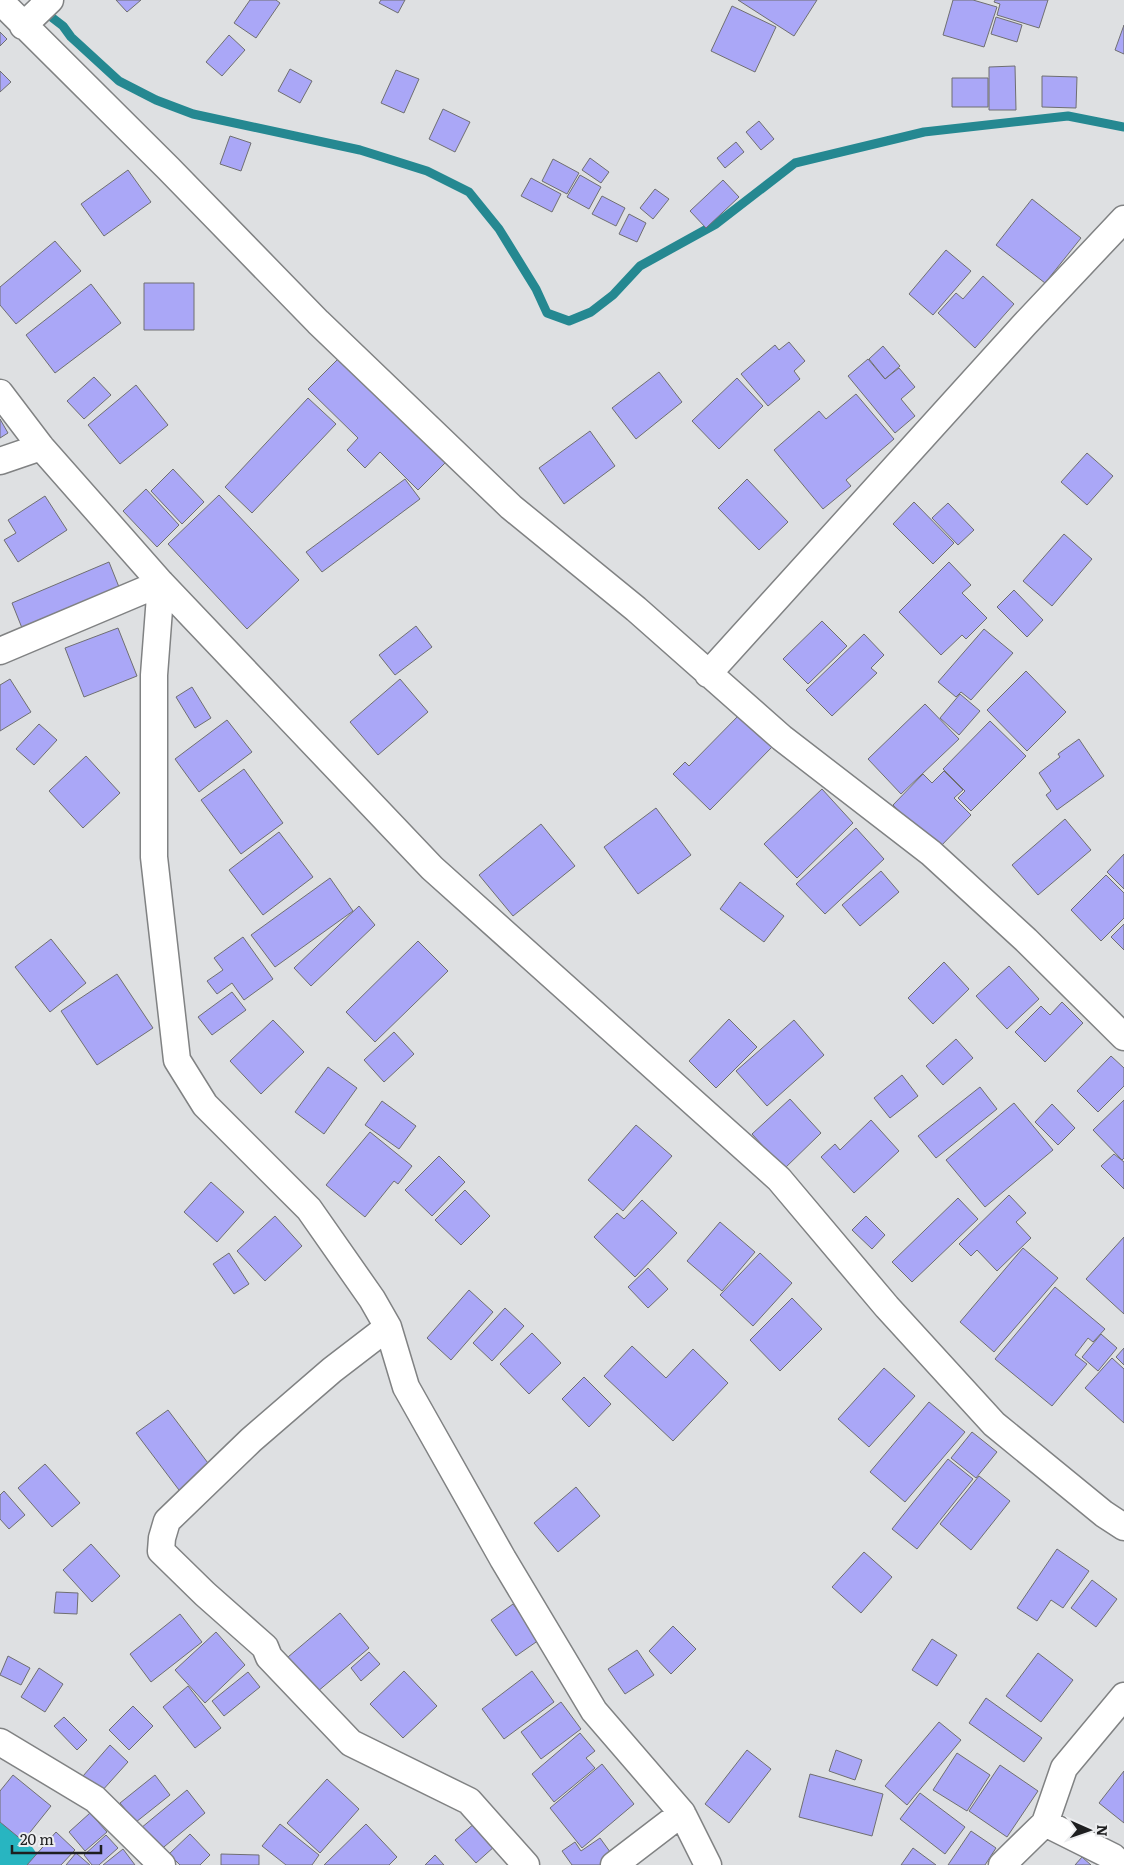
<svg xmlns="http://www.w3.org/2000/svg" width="1124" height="1865" viewBox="0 0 1124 1865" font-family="Literata,serif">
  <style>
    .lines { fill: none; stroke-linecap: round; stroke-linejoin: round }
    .stream { stroke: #258891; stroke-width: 9 }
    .river { stroke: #28b5c1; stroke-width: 54 }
    .building { fill: #aaa7f7; stroke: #6f6f71 }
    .street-casing { stroke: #808283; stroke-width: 29 }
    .street { stroke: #fff; stroke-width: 26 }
  </style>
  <rect width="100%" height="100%" fill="#dee0e2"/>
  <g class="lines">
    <path class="stream" d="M50,16L63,26L71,37L119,81L156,100L193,114L360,150L427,171L469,192L499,229L536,289L547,313L569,321L591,312L613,295L640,266L716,224L795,163L924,132L1068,116L1124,127"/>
    <path class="river" d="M0,1850L12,1865"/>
  </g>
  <path class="building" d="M116,0H141L127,12Z
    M250,0H276L280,3L256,38L234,23Z
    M381,0H405L398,13L379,3Z
    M738,0H817L794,36Z
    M953,0H973L997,7L984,47L943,35Z
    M995,0H1048L1039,28L997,15L1000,4L994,2Z
    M732,6L776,27L755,72L711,51Z
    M996,17L1022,25L1017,42L991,34Z
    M1124,25V54L1115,50Z
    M0,32L7,39L0,46Z
    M229,35L245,50L222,76L206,62Z
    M1015,66L1016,110H989V67Z
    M290,69L312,81L300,103L278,91Z
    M396,70L419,79L404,113L381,103Z
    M0,71L11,82L0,92Z
    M1042,76L1077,77L1076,108L1042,107Z
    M952,78H988V107H952Z
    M443,109L470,122L455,152L429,139Z
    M759,121L774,139L761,150L746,132Z
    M230,136L251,143L241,171L220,164Z
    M736,142L744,152L725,168L717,158Z
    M590,158L609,172L601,183L582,170Z
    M553,159L579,173L567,194L542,181Z
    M128,170L151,202L104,236L81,204Z
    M580,175L601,187L589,209L567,197Z
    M531,178L561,194L552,212L521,196Z
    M723,180L739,197L706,228L690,211Z
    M655,189L669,199L653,219L640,208Z
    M602,196L625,208L616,226L592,214Z
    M1032,199L1081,238L1045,283L996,245Z
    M629,214L646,223L637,242L619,234Z
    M55,241L81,271L16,324L0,305V287Z
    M946,250L971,271L933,315L909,294Z
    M983,276L1014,304L975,348L938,313L956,293L963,299Z
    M144,283H194V330H144Z
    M91,284L121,323L55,373L26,335Z
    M789,342L805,361L794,371L800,379L768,406L741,374L775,345L779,350Z
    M883,346L900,366L885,379L869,359Z
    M341,356L448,460L418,490L380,452L365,468L347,450L358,438L308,389Z
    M868,359L885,379L899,368L915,387L901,399L915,416L895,433L848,376Z
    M659,372L682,402L636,439L612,408Z
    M94,377L111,395L84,419L67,401Z
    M737,378L763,406L719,449L692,421Z
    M136,385L168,425L120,464L88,425Z
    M856,394L894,439L846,480L851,486L823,509L774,450L819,411L826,419Z
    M308,398L336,424L252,513L225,487Z
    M0,419L8,433L0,438Z
    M590,431L615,466L564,504L539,468Z
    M1087,453L1113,476L1087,505L1061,482Z
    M173,469L204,502L182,524L151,491Z
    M405,479L420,499L322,572L306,552Z
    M747,479L788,522L759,550L718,508Z
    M146,489L179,525L157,547L123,511Z
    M219,495L299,580L247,629L168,544Z
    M45,496L67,530L18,562L4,540L16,533L8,520Z
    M914,502L954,543L933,564L893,524Z
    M948,503L974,530L958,545L932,518Z
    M1064,534L1092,559L1052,606L1023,581Z
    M109,562L121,592L24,633L12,603Z
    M949,562L971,585L962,593L987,618L966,639L962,635L941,655L899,612Z
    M1014,590L1043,620L1027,637L997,607Z
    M822,621L847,646L808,684L783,659Z
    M416,626L432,647L395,675L379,655Z
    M118,628L137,676L84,697L65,648Z
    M984,629L1013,653L971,700L961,692L956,697L938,682Z
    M864,634L884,655L871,668L877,673L832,716L806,690Z
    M1026,671L1066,712L1027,751L987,710Z
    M10,679L31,712L0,731V685Z
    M400,679L428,712L378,755L350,722Z
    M192,687L211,718L195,728L176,697Z
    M960,694L980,711L959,735L940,718Z
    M925,704L959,739L901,794L868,759Z
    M742,712L775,744L710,810L673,774L685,762L689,766Z
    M227,720L252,752L199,792L175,759Z
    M990,721L1026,756L971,811L958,798L965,791L943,769Z
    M39,724L57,740L34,765L16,749Z
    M1079,739L1104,776L1057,810L1046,795L1051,791L1039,773L1060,757L1058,754Z
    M86,756L120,793L83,828L49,791Z
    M244,769L283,823L241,854L201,800Z
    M944,771L963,790L954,798L971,815L938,849L893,805L923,774L932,783Z
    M822,789L853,823L797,878L764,844Z
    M656,808L691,855L638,894L604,847Z
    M1065,819L1091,850L1038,895L1012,865Z
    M541,824L575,866L513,916L479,875Z
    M856,828L884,859L825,914L796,884Z
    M279,832L313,877L263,915L229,870Z
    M1124,854V889L1107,872Z
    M881,871L899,892L860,926L842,905Z
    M1106,875L1124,893V918L1101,941L1071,910Z
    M330,878L353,911L275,967L251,935Z
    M740,882L784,916L764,942L720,909Z
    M359,906L375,925L311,986L294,968Z
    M1124,924V950L1111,937Z
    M243,937L273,979L244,1000L232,983L217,994L207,981L223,970L214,958Z
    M51,939L86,983L50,1012L15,967Z
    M418,941L448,971L375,1042L346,1012Z
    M944,962L969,989L933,1024L908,998Z
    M1009,966L1039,999L1007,1029L976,996Z
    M117,974L153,1028L97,1065L61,1011Z
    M232,992L246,1010L212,1035L198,1017Z
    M1062,1002L1083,1023L1045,1062L1015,1032L1041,1006L1050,1015Z
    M729,1019L757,1047L716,1088L689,1061Z
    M273,1020L304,1052L261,1094L230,1061Z
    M794,1020L824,1055L767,1106L736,1071Z
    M394,1032L414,1054L384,1082L364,1060Z
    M956,1039L973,1058L943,1085L926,1066Z
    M1111,1056L1124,1068V1086L1098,1112L1077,1091Z
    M328,1067L357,1088L324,1134L295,1112Z
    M902,1075L918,1096L890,1118L874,1098Z
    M980,1087L997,1109L936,1158L918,1136Z
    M790,1099L821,1133L784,1169L752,1134Z
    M1124,1100V1158L1122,1160L1093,1130Z
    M382,1101L416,1126L399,1149L365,1125Z
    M1014,1103L1053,1150L985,1207L946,1160Z
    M1052,1104L1075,1128L1058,1145L1035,1122Z
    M871,1120L899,1151L854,1193L821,1157L835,1144L840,1150Z
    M636,1125L672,1156L623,1211L588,1180Z
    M370,1132L412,1166L398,1184L394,1181L365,1217L326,1185Z
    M1114,1154L1124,1162V1189L1101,1166Z
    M439,1156L465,1182L432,1216L405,1190Z
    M211,1182L244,1212L217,1242L184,1212Z
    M465,1190L490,1216L461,1245L435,1220Z
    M1009,1195L1026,1213L1016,1222L1031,1238L997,1271L977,1250L971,1256L959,1244Z
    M958,1198L978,1219L912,1282L892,1262Z
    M642,1200L677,1233L635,1277L594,1237L617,1213L624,1219Z
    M275,1216L302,1246L265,1281L237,1251Z
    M866,1216L885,1235L872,1249L852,1230Z
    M720,1222L755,1252L722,1291L687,1261Z
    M1124,1237V1314L1086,1279Z
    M1023,1248L1058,1278L994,1352L960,1322Z
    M229,1253L249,1284L234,1294L213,1264Z
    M760,1253L792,1283L753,1326L720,1295Z
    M648,1268L668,1289L648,1308L628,1287Z
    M1055,1287L1105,1329L1093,1342L1088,1338L1075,1355L1087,1364L1052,1406L995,1359Z
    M469,1290L493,1312L451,1360L427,1338Z
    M792,1298L822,1329L780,1371L750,1340Z
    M505,1308L524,1326L492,1361L473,1343Z
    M532,1333L561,1363L529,1394L500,1364Z
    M1101,1334L1117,1348L1098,1371L1082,1357Z
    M632,1346L666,1378L693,1349L728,1383L673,1441L604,1376Z
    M1124,1348V1365L1116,1357Z
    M1112,1358L1124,1369V1423L1085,1388Z
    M884,1368L915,1396L869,1447L838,1419Z
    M584,1377L611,1404L589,1427L562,1399Z
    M929,1402L965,1432L905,1502L870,1472Z
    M168,1410L214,1471L182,1494L136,1433Z
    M972,1432L997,1452L976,1478L951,1458Z
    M948,1459L973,1479L917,1549L892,1529Z
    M45,1464L80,1503L52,1527L18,1488Z
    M979,1476L1010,1501L971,1550L940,1524Z
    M576,1487L600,1516L558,1552L534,1523Z
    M4,1491L25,1515L9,1529L0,1519V1495Z
    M91,1544L120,1576L92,1602L63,1570Z
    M1057,1549L1089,1571L1063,1608L1051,1600L1037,1621L1017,1608Z
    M864,1552L892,1577L861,1613L832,1587Z
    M1092,1580L1117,1599L1096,1627L1071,1608Z
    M56,1592L78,1593L77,1614L54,1613Z
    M513,1604L539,1640L516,1656L491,1620Z
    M340,1613L369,1648L317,1692L288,1657Z
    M180,1614L202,1642L151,1682L130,1654Z
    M673,1626L696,1649L671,1674L649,1651Z
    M216,1632L245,1665L205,1703L175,1670Z
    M932,1639L957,1655L937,1686L912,1670Z
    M637,1650L654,1675L625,1694L608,1669Z
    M369,1652L380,1664L361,1681L351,1668Z
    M1038,1653L1073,1680L1041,1722L1006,1696Z
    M8,1656L30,1668L21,1685L0,1675Z
    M39,1668L63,1684L45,1712L21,1697Z
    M404,1671L437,1706L403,1738L370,1704Z
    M532,1671L554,1702L504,1739L482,1709Z
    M248,1672L260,1687L224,1716L212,1701Z
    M188,1686L221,1728L195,1748L163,1707Z
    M986,1698L1042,1738L1024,1762L969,1723Z
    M561,1702L581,1729L541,1759L521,1732Z
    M133,1706L153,1726L129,1750L109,1730Z
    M64,1717L87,1740L77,1750L54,1726Z
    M939,1722L961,1740L907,1805L885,1786Z
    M580,1733L595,1751L586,1758L595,1768L554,1802L532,1774Z
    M110,1745L128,1762L101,1792L83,1776Z
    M747,1750L771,1769L729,1823L705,1804Z
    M836,1750L862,1760L855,1780L829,1771Z
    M957,1753L990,1775L967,1811L933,1790Z
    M602,1764L634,1804L582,1848L550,1808Z
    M1000,1765L1038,1791L1007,1837L969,1811Z
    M1124,1771V1823L1099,1803Z
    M810,1774L883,1794L872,1836L799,1817Z
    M13,1775L51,1806L23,1841L0,1822V1791Z
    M155,1775L170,1795L136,1822L120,1803Z
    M327,1779L359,1809L320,1853L287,1823Z
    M187,1790L205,1813L159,1851L141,1828Z
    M920,1793L965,1827L945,1854L900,1819Z
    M90,1813L107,1832L85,1851L69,1832Z
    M475,1823L495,1846L476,1863L455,1840Z
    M280,1824L319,1855L312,1865H286L262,1846Z
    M366,1824L397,1857L389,1865H324Z
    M971,1831L996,1848L985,1865H948Z
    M56,1832L75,1850L61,1865H27Z
    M190,1834L210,1855L200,1865H180L169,1854Z
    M106,1835L118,1848L99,1865H92L84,1855Z
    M600,1838L613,1856L601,1865H572L562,1851L575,1842L581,1851Z
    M913,1848L936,1865H901Z
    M123,1849L135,1865H103Z
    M76,1853L90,1865H66Z
    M221,1854L259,1855V1865H221Z
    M435,1855L444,1865H425Z
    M1082,1857L1091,1865H1075Z"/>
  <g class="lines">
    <g class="street-casing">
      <path id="street" d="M0,1L168,168L318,322L511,507L636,609L782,738L931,853L1026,940L1124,1037
        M23,26L50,0
        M0,393L41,447L161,583L432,868L779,1179L887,1307L994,1424L1104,1514L1124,1527
        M0,461L41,447
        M0,651L161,583L154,675V857L177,1060L205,1105L309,1209L372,1299L388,1327L406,1387L503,1559L594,1711L682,1813L708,1865
        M708,674L1025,324L1124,219
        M388,1327L332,1370L251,1440L167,1521L162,1538L161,1551L205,1594L265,1647L269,1657L351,1743L469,1801L526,1865
        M0,1742L95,1799L162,1865
        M1045,1823L1113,1857L1121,1865
        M614,1865L682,1813
        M1002,1865L1045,1823L1064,1768L1124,1696"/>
    </g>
    <use href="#street" class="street"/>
  </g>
  <g transform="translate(1089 1830) rotate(92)" stroke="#ecedef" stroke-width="4" paint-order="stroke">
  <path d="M0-4L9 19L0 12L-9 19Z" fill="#1e1f20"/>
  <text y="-8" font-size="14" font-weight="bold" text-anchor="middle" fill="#1e1f20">N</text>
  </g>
  <path d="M12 1845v8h89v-8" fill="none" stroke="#1e1f20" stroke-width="2.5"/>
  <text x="20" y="1845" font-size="15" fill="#1e1f20" stroke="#ecedef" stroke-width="4" paint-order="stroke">20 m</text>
</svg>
